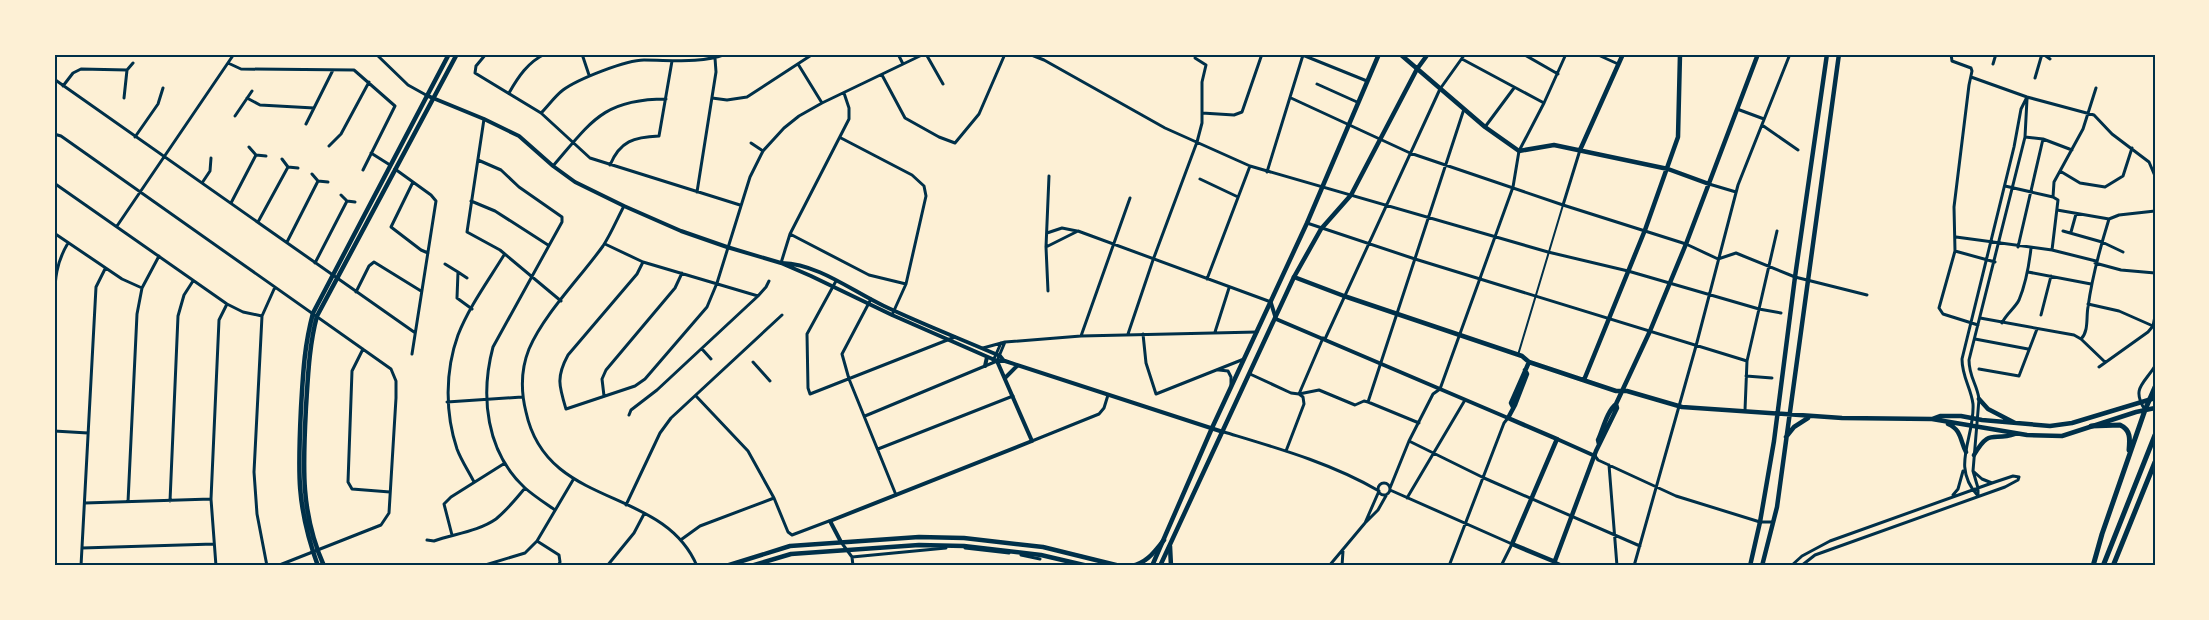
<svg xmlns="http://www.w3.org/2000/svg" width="2209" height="620" viewBox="0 0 2209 620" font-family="Arial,sans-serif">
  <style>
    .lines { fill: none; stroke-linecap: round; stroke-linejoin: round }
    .pedestrian { stroke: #003049; stroke-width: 2 }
    .minor { stroke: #003049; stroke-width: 3 }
    .tertiary { stroke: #003049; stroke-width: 4 }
    .secondary { stroke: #003049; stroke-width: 4.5 }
    .primary { stroke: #003049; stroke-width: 4.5 }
    .motorway { stroke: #003049; stroke-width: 5 }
    .neatline { fill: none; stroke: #003049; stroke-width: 2 }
  </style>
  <rect width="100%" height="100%" fill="#fdf0d5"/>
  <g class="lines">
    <path class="pedestrian" d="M1518,355L1563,205"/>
    <path class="minor" d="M376,54L408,85L426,95
      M486,54L476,66L475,73L541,113L590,158L740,205
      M582,54L589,75
      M898,54L903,64
      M926,54L943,84
      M1029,54L1044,60L1165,128L1250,166L1548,252L1628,271L1759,309L1781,313
      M1300,54L1367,81
      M1523,54L1558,74
      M1596,54L1618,64
      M1951,54L1952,61L1971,68L1972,71L1969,85L1954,207L1955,251L1939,308L1943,314L1978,325
      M2043,54L2050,59
      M1462,59L1544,103
      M228,63L241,69L354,70L395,106L363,170
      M798,64L822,103
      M1993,64L1996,54
      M882,75L905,118L939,137L955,143L979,114L1005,54
      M1971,77L2027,97L2094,115L2112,134L2149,162L2155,176
      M2035,78L2042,54
      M54,79L414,332
      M1317,84L1357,102
      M63,86L73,73L81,69L127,70
      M509,93C518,77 528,62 545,54
      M124,98L127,70L133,63
      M247,98L260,105L314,108
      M712,98L727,100L747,97L813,54
      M1291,98L1410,153L1563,205L1686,244L1718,259L1736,253L1795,277L1867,295
      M1737,109L1764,119
      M541,113C548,106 555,96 563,90C578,79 626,60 644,60C672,60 700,64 726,54
      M1202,113L1234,115L1242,112L1262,54
      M235,116L252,91
      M484,119L467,232L500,250L561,301
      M306,124L333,70
      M1762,125L1798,150
      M1485,127L1514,88
      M54,134L61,136L391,369L396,381V398L389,513L381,525L277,566
      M135,137L158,104L163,88
      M2025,137L2043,139L2072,150
      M841,138L912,175L924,186L926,196L906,284L892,315
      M751,143L763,151
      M329,146L341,134L369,82
      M249,147L256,155L266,156
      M371,153L390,165
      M282,159L288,167L298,168
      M478,160L501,170L519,187L562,217V222L493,347C480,396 486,452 525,488C534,496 545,503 555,510
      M610,165C620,141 634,137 659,136L672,61
      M553,166C591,122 603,99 666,99
      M395,169L431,195L436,201L412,354
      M2060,171L2080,183L2105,187L2123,176L2132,148
      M1267,172L1303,55
      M312,174L318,181L328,182
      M1200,179L1238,197
      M413,182L391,227L421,250L428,253
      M54,183L227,304L243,312L262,316
      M202,183L210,171L211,158
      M1709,184L1736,192
      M2005,186L2053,197
      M697,192L716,72L715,58
      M341,195L347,201L355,202
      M471,201L495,211L548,245
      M231,203L256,155
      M1563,205L1580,150
      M624,206C617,219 611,234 603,246C580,278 544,314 529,349C521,369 521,392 526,412C547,510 663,485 697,566
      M2057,210L2109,219
      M258,222L288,167
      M1307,223L1415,259L1747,361
      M117,226L234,54
      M2063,231L2102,242L2123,252
      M2071,232L2076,214
      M54,233L122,279L142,288
      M1047,233L1062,228L1077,231
      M790,234L869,275L906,284
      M1956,237L2052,250L2096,261
      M287,242L318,181
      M605,244L643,262L758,296
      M1046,247L1078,231L1271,302
      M2018,247L2043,139
      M2052,250L2058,200L2053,197L2054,182L2083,129L2096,88
      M1955,251L1995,262
      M643,262L637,274L568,355C556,377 559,386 566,409L635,386L645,379L707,307L717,283L750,177L763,151L784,128L799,116L822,103L924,54
      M315,263L347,201
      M781,263L790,234L849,119V108L844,93
      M2095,263L2121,270L2155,273
      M445,264L458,272L457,298L472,309
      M458,272L467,278
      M2028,272L2091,284
      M1207,279L1250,166
      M836,281L807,334L808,388L810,394L955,337
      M1048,291L1046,247L1049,176
      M356,292L369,266L374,262L421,291
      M871,299L842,354L849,379L896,495
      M54,302C55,279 56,263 68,243
      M2088,304L2119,311L2153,326
      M2041,315L2051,276
      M1980,318L2074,335L2081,339L2105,362
      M2002,323C2006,314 2015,308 2019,300C2026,283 2029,266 2031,248
      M1215,332L1229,288
      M1128,334L1153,260L1197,142L1202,123V82L1206,65L1195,58
      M1143,334L1146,363L1156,394L1244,359
      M1081,336L1130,198
      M1325,339L1440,89L1465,54
      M1975,339L2028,349
      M2081,339C2089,331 2086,317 2088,307C2092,277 2100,248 2109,219L2119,215L2155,211
      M983,348L1005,342L1081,336L1257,332
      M363,349L352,371L348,482L352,489L390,492
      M702,349L711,359
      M993,361L1001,343
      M753,362L770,381
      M2099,367L2148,332L2153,326L2155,316
      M1979,369L2019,376L2037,329
      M1219,370L1228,371L1231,377V385
      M1250,374L1291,393L1299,394L1323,338
      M1746,376L1772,378
      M604,396L602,379L606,370L675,288L682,273
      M696,396L748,451L774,498L788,532L792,535L829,521
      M447,402L522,397
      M1368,402L1464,109
      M1745,410L1747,361L1777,231
      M2145,410C2131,388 2144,384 2155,366
      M629,415L631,410L657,390L758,296L766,287L769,281
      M865,416L997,361L1005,342
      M54,431L88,433
      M1224,432C1277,448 1331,463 1379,491L1365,523L1329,566
      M1032,441L1099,414L1104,408L1108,395
      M1409,441L1484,478L1640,546
      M878,449L1013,396
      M1286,451L1304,404L1303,397L1299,394L1319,390L1355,405L1364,401L1368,402L1419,423
      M1595,456L1598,460L1676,496L1760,522H1772
      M1609,465L1617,566
      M1973,471L1982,479L1992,483
      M474,482C469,472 461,460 457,449C445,413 445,371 458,335C469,307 488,281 504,255
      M1378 489a6 6 0 1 1 12 0a6 6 0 1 1-12 0Z
      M1390,488L1409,441L1433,394L1440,389L1513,187L1519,151L1544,103L1566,54
      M1390,490L1512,544L1501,566
      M1953,495L1958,489L1963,471
      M1978,496C1950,466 1975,438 1973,404C1971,388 1962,377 1962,359L2014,147L2021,109L2027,97
      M1978,496V488L1973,471L1979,399C1977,384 1969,377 1969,360L2025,137L2027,99
      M1407,498L1465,400
      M170,501L178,316L184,295L193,281
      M128,502L137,314L142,288L159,256
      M85,503L211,499
      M626,505L660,433L671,418L782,315
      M1366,522L1378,510L1387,494
      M452,535L444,504L451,497L505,463
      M682,539L700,526L774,498
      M427,540L434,541C454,534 479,531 496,519C507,510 516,499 525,488
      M537,541L559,555L560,562L558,566
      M841,542L852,557L853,566
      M82,548L214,544
      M965,548L1009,553
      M1021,555L1040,559
      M852,557L946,548
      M1555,562L1564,566
      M81,566L96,287L105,269
      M216,566L211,499L219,320L227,304
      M267,566L257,514L254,472L262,316L275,287
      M482,566L525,553L537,541L573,480
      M607,566L634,533L644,514
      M1342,566L1343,551
      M1449,566L1504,423L1508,418
      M1634,566L1696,346L1738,185L1790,54
      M1791,566L1802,556L1830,541L1992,483L2013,476L2019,477
      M1801,566L1815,555L2005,487L2018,480L2019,477"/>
    <path class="tertiary" d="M428,96L484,119L519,136L553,166L575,182L624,206L681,231L727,247L781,263L811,276L892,315L997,361H1005L1223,432
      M782,263C818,264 852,291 884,306C922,324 961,339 1000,356L1004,361
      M1271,303L1276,319L1508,418
      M985,366L987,357
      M1005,378L1017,366
      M1557,439L1595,456
      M841,542L830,521L1032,441L997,361"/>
    <path class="secondary" d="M1152,566L1212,428L1307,223L1379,54
      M1160,566L1294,277L1321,229L1351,195L1417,69"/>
    <path class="primary" d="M1400,54L1485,127L1519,151L1554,145L1668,169L1709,184
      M1417,69L1428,54
      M1580,150L1623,54
      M1294,277L1344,296L1522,356L1529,362L1616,391H1627L1682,407L1842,418L1932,419L1940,416H1961L1982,420L2050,426L2072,423L2155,398
      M1525,370L1527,374L1515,405L1508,418L1557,439L1512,544L1553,561
      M1584,380L1645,230L1678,137L1680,54
      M1979,399L1988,409L2015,423
      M1513,407L1511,403L1529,362
      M1932,419L2027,435L2062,436L2136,412L2155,408
      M1948,424C1962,430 1960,441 1966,452
      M1786,437L1794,427L1808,418
      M1599,444L1598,440C1603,429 1607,411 1616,404
      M1974,455C1990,427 1993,442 2015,434
      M1170,546L1171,566
      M318,566C296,506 298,471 301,408C303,374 304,347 313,313L449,54
      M324,566C300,512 303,465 306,407C308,376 309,346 317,316L457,54
      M726,566L790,546L919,537L964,538L1043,547L1120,566
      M751,566L791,554L919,545L964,546L1041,555L1088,566
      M1132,566C1148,562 1154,552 1164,540
      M1553,566L1596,451L1617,408L1616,404L1650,331L1686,244L1758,54
      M1750,566L1760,522L1774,441L1795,277L1827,54
      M1762,566L1777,507L1839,54"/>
    <path class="motorway" d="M2091,426L2120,425C2131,430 2130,439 2129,450
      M2093,566L2102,534L2145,410L2155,387
      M2103,566L2155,435
      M2113,566L2155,462"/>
  </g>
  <rect width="2209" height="620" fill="none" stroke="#fdf0d5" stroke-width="111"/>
  <rect x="56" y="56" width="2098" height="508" class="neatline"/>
</svg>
